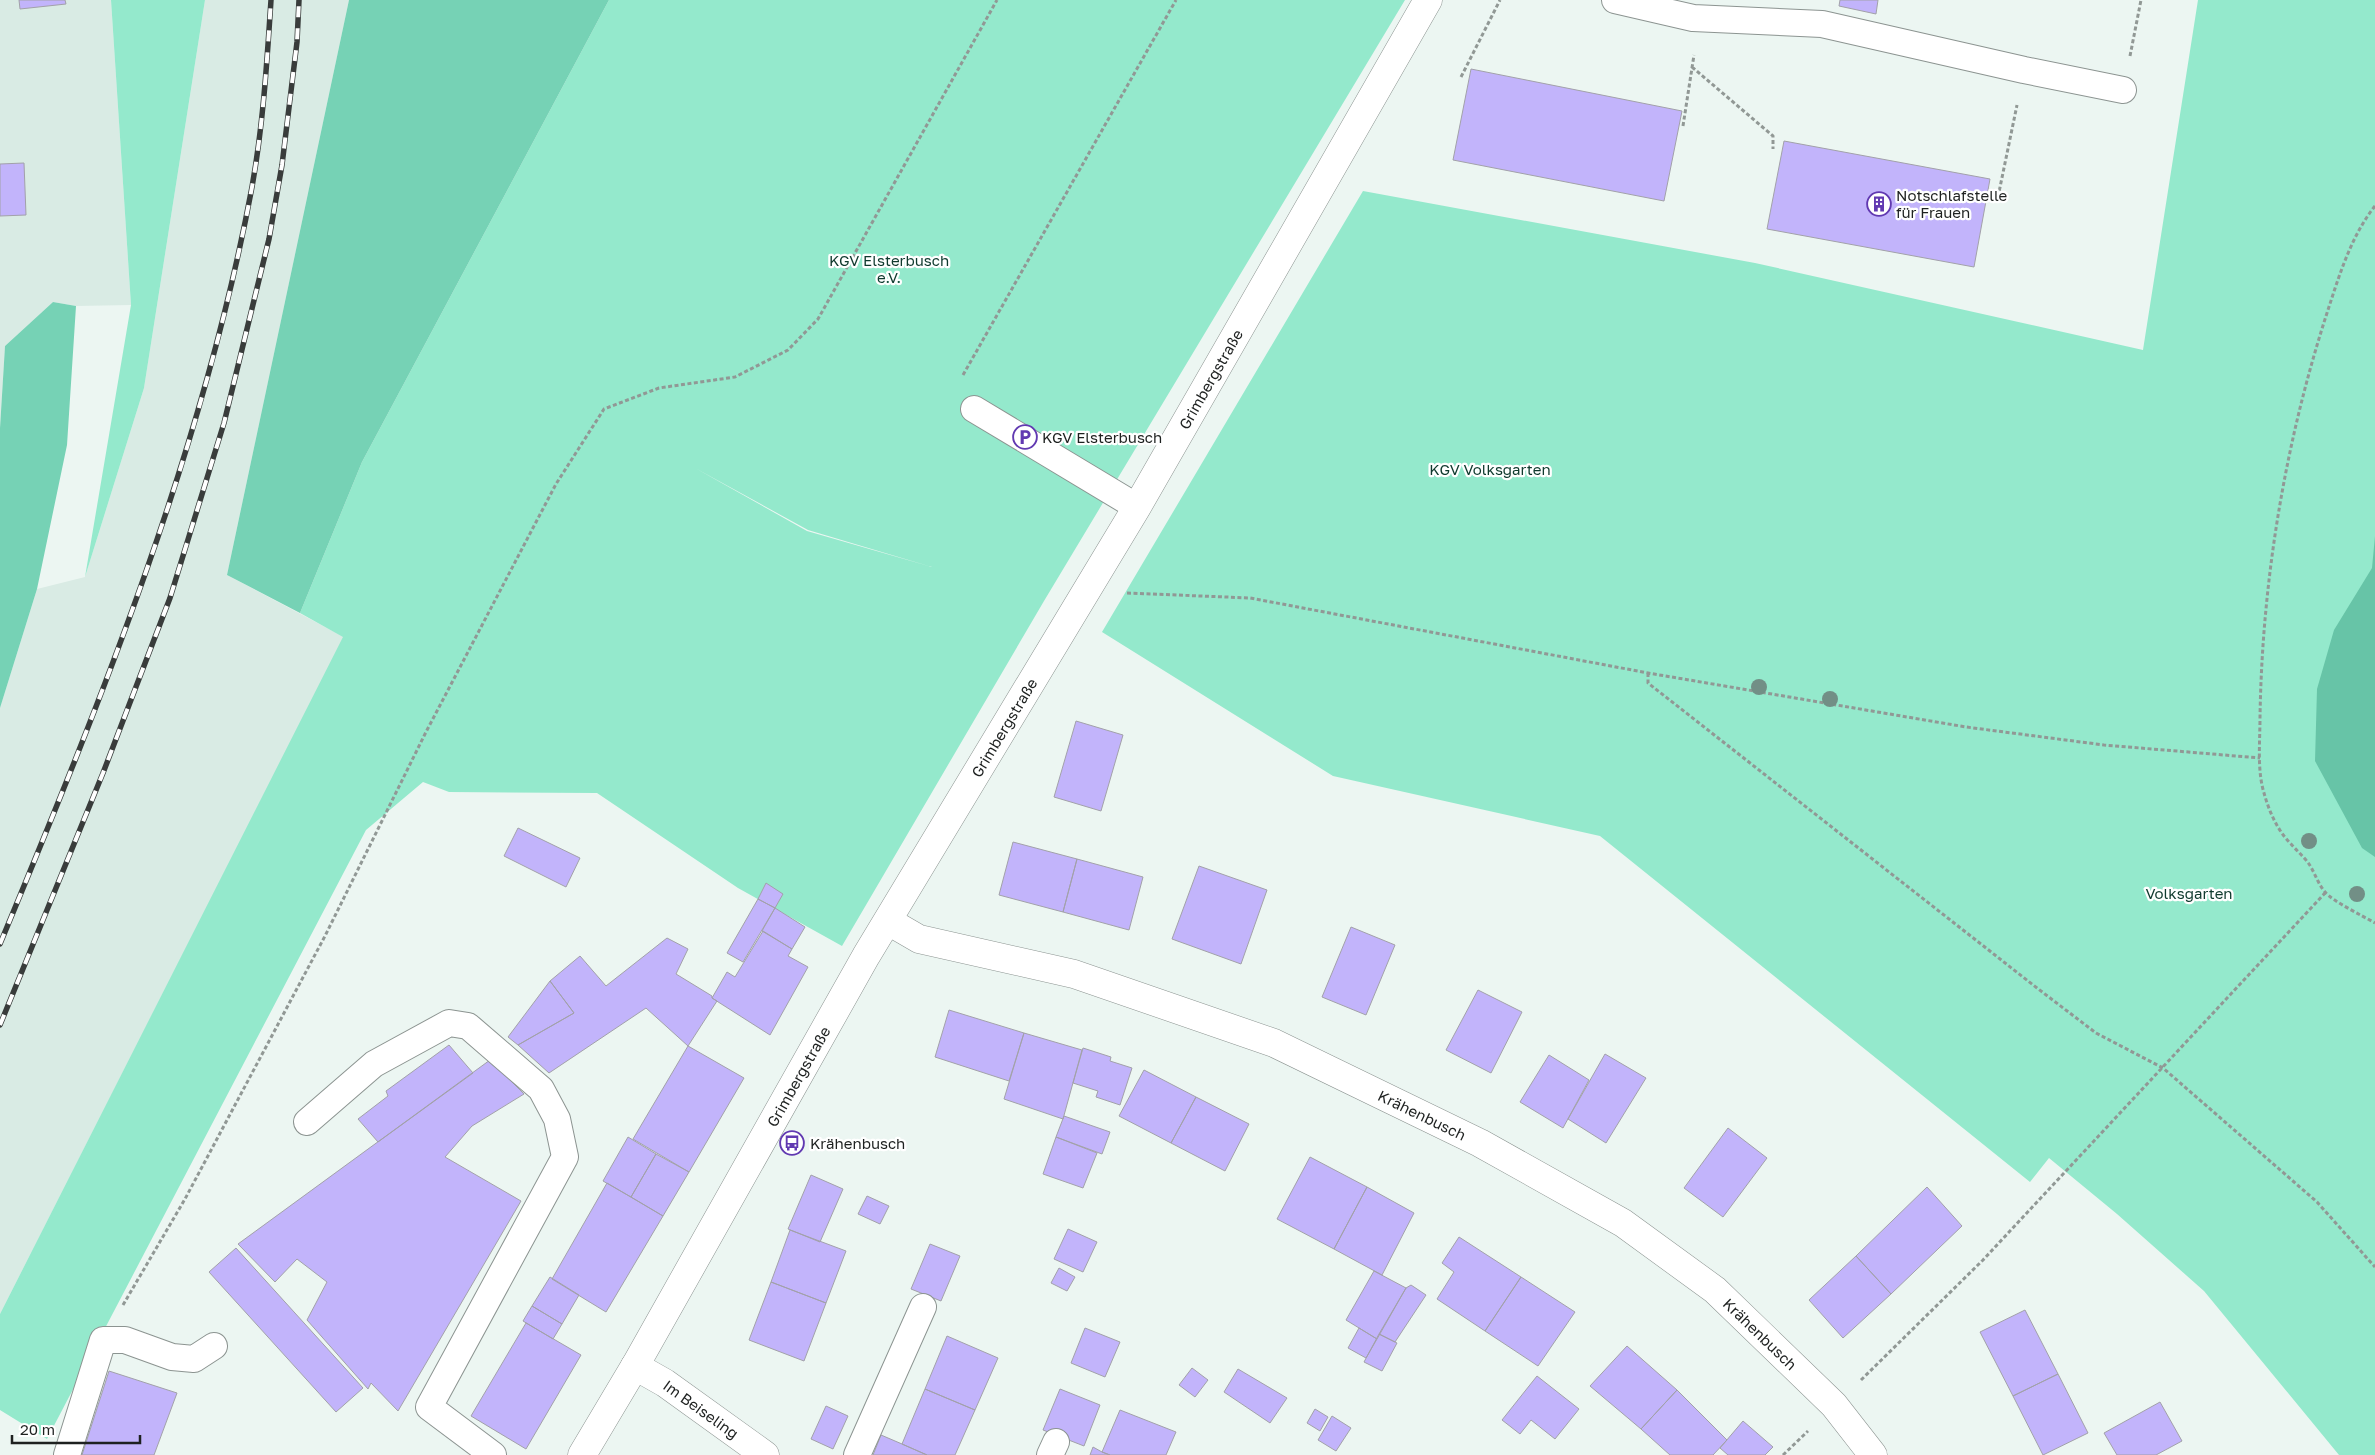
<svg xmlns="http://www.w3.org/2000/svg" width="2375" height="1455" viewBox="0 0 2375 1455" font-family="'Golos Text',sans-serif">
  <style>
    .built { fill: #d9ebe4 }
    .green { fill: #94e9cc; fill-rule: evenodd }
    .forest { fill: #76d2b5 }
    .water { fill: #67c4a7 }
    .building { fill: #c2b4fb; stroke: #a2a1a9 }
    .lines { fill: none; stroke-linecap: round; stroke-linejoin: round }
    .lane-casing { stroke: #8c9491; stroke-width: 28 }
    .street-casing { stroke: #8c9491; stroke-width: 29 }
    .path { stroke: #919895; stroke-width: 3; stroke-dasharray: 4 2.5; stroke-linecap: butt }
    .lane { stroke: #fff; stroke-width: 26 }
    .street { stroke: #fff; stroke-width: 28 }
    .rail-casing { stroke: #393c3b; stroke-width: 5.5 }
    .rail { stroke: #fff; stroke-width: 4; stroke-dasharray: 11; stroke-linecap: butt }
    .tree { fill: #728f86 }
    .labels { text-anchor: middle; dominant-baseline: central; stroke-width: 4.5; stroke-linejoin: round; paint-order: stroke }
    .poi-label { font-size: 15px; fill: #1e2120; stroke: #fff; text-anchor: start }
    .park-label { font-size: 15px; fill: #0f3a2e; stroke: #fff }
    .street-label { font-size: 15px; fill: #1e2120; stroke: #fff }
  </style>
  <rect width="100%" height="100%" fill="#ecf6f2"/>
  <path class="built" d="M0,0H111L131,305L76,306L53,302L5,346L0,428Z
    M205,0H349L227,575L344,637L0,1314V708L37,589L85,577L144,388Z"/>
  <path class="green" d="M111,0H205L144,388L85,577L131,305Z
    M609,0H1405L1044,601L842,946L738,888L597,793L449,792L423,782L366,830L47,1439L0,1410V1314L343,637L300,613L362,462ZM695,468L808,530L932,567L807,531Z
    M2198,0H2375V1455H2339L2204,1291L2117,1214L2049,1158L2030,1182L1600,836L1333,776L1102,632L1363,191L1755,263L2143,350Z"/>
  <path class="forest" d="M349,0H609L362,462L300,613L227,575Z
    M53,302L76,306L67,445L37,589L0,708V428L5,346Z"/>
  <path class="water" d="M2375,536V857L2362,848L2315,761L2317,689L2334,630L2372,568Z"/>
  <path class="building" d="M19,0H65L66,4L20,9Z
    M1840,0H1878L1876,14L1839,6Z
    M1471,69L1682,111L1664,201L1453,160Z
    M1784,141L1990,179L1974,267L1767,229Z
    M24,163L26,215L0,216V164Z
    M1076,721L1123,735L1101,811L1054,797Z
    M518,828L580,858L566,887L504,856Z
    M1013,842L1077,859L1063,912L999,895Z
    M1077,859L1143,877L1129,930L1063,912Z
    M1199,866L1267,890L1241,964L1172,939Z
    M766,883L783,894L775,908L758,899Z
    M758,899L775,908L743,962L727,953Z
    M775,908L805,927L792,949L762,931Z
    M1351,927L1395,945L1366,1015L1322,997Z
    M763,931L792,949L788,956L808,967L770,1035L712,998L727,972L735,977Z
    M667,938L688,949L676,974L712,996V998L717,1001L688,1046L646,1008L549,1073L518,1045L574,1013L550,981L580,956L606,986Z
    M550,981L574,1013L518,1045L508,1037Z
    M1478,990L1522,1012L1491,1073L1446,1050Z
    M949,1010L1024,1033L1009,1081L935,1057Z
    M1024,1033L1082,1050L1063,1119L1004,1099Z
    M449,1045L473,1073L378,1142L358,1119L388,1096L386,1091Z
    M688,1046L744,1078L689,1172L633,1139Z
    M1083,1048L1111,1057L1110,1061L1132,1068L1120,1105L1096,1097L1098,1091L1073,1083Z
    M1605,1054L1646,1078L1606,1143L1568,1119Z
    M1549,1055L1589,1080L1563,1128L1520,1102Z
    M490,1060L524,1094L472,1126L445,1157L521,1201L398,1411L371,1383L368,1389L307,1320L327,1282L297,1259L275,1282L238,1244Z
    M1144,1070L1196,1097L1171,1143L1119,1116Z
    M1196,1097L1249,1124L1225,1171L1171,1143Z
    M1064,1116L1110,1132L1102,1154L1056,1137Z
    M1728,1128L1767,1158L1723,1217L1684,1188Z
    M628,1137L656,1154L631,1197L603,1181Z
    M1056,1137L1097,1153L1083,1188L1043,1174Z
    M656,1154L689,1172L663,1216L631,1197Z
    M1310,1157L1367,1187L1334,1249L1277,1219Z
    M811,1175L843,1189L820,1242L788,1229Z
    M607,1183L663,1216L606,1312L552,1279Z
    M1367,1187L1414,1213L1382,1275L1334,1249Z
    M1927,1187L1962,1226L1891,1294L1856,1256Z
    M867,1196L889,1206L880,1224L858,1214Z
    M1068,1229L1097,1242L1083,1272L1054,1259Z
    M790,1230L846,1251L826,1303L771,1282Z
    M1459,1237L1521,1277L1485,1331L1437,1299L1454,1272L1442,1263Z
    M930,1244L960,1256L941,1301L911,1289Z
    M236,1248L363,1388L336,1412L209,1272Z
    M1856,1256L1891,1294L1843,1338L1809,1300Z
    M1059,1268L1075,1277L1067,1291L1051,1283Z
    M1374,1271L1406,1288L1377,1339L1346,1320Z
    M550,1277L579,1295L562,1324L532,1306Z
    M1521,1277L1575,1312L1538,1366L1485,1331Z
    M771,1282L826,1303L804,1361L749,1340Z
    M1411,1285L1426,1295L1395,1342L1379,1334L1406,1288Z
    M532,1306L562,1324L553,1339L523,1321Z
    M2025,1310L2058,1374L2013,1396L1980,1332Z
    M526,1323L581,1355L526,1449L471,1416Z
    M1085,1328L1120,1342L1105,1377L1071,1363Z
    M1359,1328L1377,1339L1366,1358L1348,1348Z
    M1379,1334L1397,1343L1382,1371L1364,1362Z
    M947,1336L998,1358L975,1410L925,1389Z
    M1627,1346L1677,1390L1641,1429L1590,1386Z
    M1192,1368L1208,1380L1195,1397L1179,1385Z
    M1238,1369L1287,1398L1270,1423L1224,1392Z
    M109,1371L177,1393L154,1455H82Z
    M2058,1374L2088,1433L2043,1455L2013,1396Z
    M1537,1376L1579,1409L1555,1439L1531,1420L1520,1434L1502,1420Z
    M925,1389L975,1410L955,1455H927L902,1444Z
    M1060,1389L1100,1405L1084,1446L1043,1430Z
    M1677,1390L1727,1440L1713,1455H1670L1641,1429Z
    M2160,1402L2182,1441L2156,1455H2117L2104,1433Z
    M826,1406L848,1416L833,1449L811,1439Z
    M1315,1409L1328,1417L1320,1431L1307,1423Z
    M1120,1410L1176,1432L1166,1455H1110L1102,1452Z
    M1332,1416L1351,1428L1336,1451L1318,1440Z
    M1743,1421L1773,1447L1765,1455H1728L1720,1448Z
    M881,1435L902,1444L927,1455H873Z
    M1093,1447L1102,1452L1110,1455H1090Z"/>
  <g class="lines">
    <g class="lane-casing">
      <path id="lane" d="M1615,0L1693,18L1822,24L2024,70L2123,90
        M974,409L1137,507
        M307,1122L374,1064L449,1023L468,1026L541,1089L557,1119L565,1157L429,1407L493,1455
        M67,1455L103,1340H125L172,1357L194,1359L214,1346
        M857,1455L923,1307
        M1050,1455L1056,1442"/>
    </g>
    <g class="street-casing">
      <g id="street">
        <path id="s1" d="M888,921L919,939L1074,974L1274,1043L1480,1143L1623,1223L1715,1290L1834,1405L1873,1455"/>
        <path id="s2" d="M635,1366L665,1383L765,1455"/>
        <path id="s3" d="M582,1455L635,1366L866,956L1137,507L1428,0"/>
      </g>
    </g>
    <path class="path" d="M2130,56L2141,0
      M1692,67L1773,136V149
      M1461,77L1500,0
      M1683,126L1694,55
      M1998,197L2017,105
      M2375,206C2351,236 2339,276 2327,313C2285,443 2262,581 2260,718C2260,742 2257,770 2264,793C2269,811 2277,830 2291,844C2297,851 2304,857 2309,864C2315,873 2318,884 2325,892C2332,901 2363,916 2375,923
      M963,375L1176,0
      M1127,593L1250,598L1648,673L1966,727L2104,745L2260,758
      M1648,673V683L2037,988L2096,1033L2163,1068L2317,1202L2375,1267
      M123,1305L185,1199L325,936L426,732L556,484L604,409L659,388L735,377L788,350L818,319L997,0
      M1861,1380L1983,1260L2325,893
      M1783,1455L1808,1431"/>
    <use href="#lane" class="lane"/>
    <use href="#street" class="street"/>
    <g class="rail-casing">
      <path id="rail" d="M0,944C102,698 203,450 252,187C263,126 267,62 271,0
        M0,1025L103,773L170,598L224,423L269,239L282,165L297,42L299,0"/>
    </g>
    <use href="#rail" class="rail"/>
  </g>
  <g class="tree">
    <circle cx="1759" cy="687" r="8"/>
    <circle cx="1830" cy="699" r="8"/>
    <circle cx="2309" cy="841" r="8"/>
    <circle cx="2357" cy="894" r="8"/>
  </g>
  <defs>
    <g id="building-ring" transform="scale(1.25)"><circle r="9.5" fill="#fff" stroke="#6139b1" stroke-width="1.5"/><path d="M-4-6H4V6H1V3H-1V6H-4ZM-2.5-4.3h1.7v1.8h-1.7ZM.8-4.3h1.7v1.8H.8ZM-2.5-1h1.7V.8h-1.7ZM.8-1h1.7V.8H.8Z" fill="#6139b1"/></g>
    <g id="parking-ring" transform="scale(1.25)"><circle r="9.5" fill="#fff" stroke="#6139b1" stroke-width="1.5"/><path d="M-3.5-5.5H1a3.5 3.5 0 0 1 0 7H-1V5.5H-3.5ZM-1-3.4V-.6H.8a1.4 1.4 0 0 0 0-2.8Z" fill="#6139b1"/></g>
    <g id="bus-ring" transform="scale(1.25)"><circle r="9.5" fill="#fff" stroke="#6139b1" stroke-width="1.5"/><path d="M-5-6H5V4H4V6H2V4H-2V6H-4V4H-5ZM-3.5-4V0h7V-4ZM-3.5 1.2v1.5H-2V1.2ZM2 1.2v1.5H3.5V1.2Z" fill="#6139b1"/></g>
  </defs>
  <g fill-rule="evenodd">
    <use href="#building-ring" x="1879" y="204"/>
    <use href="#parking-ring" x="1025" y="437"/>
    <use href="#bus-ring" x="792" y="1143"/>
  </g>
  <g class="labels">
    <g class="poi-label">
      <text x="1896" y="195">Notschlafstelle<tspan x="1896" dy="17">für Frauen</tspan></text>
      <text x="1042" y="437">KGV Elsterbusch</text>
      <text x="810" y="1143">Krähenbusch</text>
    </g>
    <g class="park-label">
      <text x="889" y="260">KGV Elsterbusch<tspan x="889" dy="17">e.V.</tspan></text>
      <text x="1490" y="469">KGV Volksgarten</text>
      <text x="2189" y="893">Volksgarten</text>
    </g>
    <g class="street-label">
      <text stroke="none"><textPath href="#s3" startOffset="1246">Grimbergstraße</textPath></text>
      <text stroke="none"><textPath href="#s3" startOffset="841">Grimbergstraße</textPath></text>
      <text stroke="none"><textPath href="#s3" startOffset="436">Grimbergstraße</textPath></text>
      <text stroke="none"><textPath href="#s1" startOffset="571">Krähenbusch</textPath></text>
      <text stroke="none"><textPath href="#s1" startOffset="976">Krähenbusch</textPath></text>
      <text stroke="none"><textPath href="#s2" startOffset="79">Im Beiseling</textPath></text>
    </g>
  </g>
  <path d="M12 1435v8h128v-8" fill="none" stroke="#1e2120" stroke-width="2.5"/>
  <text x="20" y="1435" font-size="15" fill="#1e2120" stroke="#ffffff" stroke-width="4" paint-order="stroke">20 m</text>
</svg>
